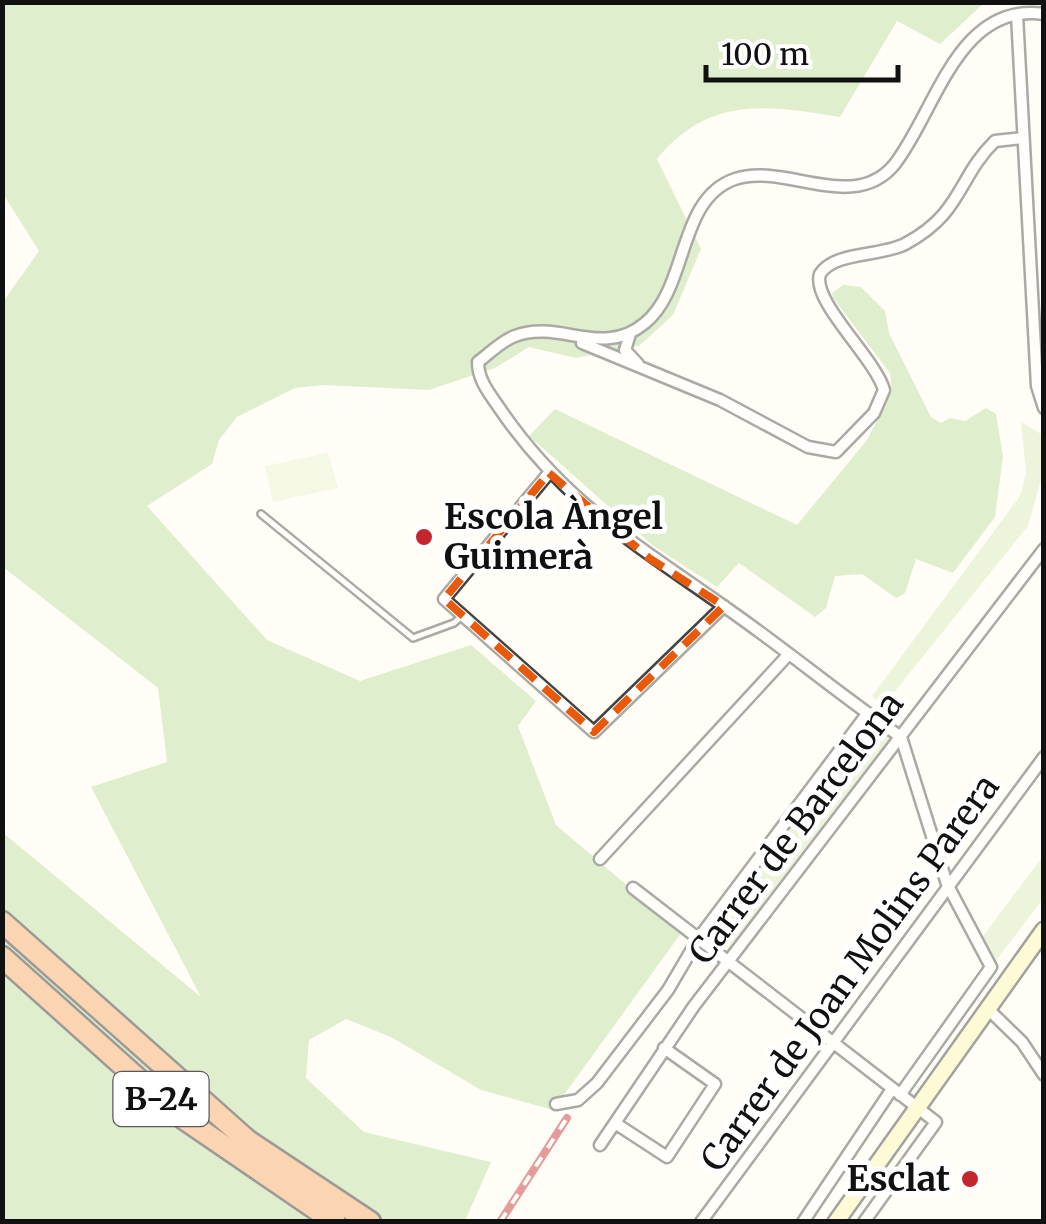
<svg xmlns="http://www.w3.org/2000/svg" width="1046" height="1224" viewBox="0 0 1046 1224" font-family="Merriweather,serif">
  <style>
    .green { fill: #d5ebbd }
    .forest { fill: #b9dc9c }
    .pitch { fill: #e6f2cf }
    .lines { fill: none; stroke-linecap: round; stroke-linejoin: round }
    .service-casing { stroke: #444; stroke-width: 10 }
    .minor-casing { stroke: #444; stroke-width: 15 }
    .secondary-casing { stroke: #333; stroke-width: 20 }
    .motorway-casing { stroke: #222; stroke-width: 25 }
    .service { stroke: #fff; stroke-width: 5 }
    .minor { stroke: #fff; stroke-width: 10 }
    .secondary { stroke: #fff6b0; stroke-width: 15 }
    .motorway { stroke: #f5a25d; stroke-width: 20 }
    .rail-casing { stroke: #c4262e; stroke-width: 8 }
    .rail { stroke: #fff; stroke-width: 4; stroke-dasharray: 11; stroke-linecap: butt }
    .marked { fill: none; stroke: #e8590c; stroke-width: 8; stroke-dasharray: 20 12; stroke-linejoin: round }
    .poi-dot { fill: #c4262e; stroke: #fff; stroke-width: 4 }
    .labels { text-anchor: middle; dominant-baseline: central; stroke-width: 10; stroke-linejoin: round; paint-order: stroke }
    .shield { fill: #fff; stroke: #585858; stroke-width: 2.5 }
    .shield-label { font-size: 32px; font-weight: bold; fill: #111 }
    .poi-label { font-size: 35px; font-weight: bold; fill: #111; stroke: #fff; text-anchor: start }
    .street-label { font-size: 35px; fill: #111; stroke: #fff }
  </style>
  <rect width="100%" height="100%" fill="#fffdf5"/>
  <path class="green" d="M1021,422L1043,435V473L1028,526L883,706L872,696L1020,496L1026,473Z
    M871,720L897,737L729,962L698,939Z
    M1043,856V899L991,967L977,944Z"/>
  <path class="forest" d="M3,3H984L940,44L897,21L840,117C768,105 709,95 657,159L701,249L673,315L639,346L576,358L529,347L495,368L429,390L323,385L295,388L237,417L219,440L212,464L147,506L267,640L360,681L471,645L536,701L518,726L556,825L682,932L553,1110L481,1090L391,1037L346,1019L309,1040L306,1078L364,1132L491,1162L465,1221H3L2,832L201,997L91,787L167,762L158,688L3,567V302L39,251L3,194Z
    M843,285L861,287L885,311L889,333L931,417L941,423L950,418L965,421L986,408L996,414L1003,456L995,517L953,573L916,559L905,593L896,598L862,574L835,576L826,608L815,617L739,563L717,587L652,545L529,436L555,409L797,525L867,440L892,391L890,373L833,298L832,293Z"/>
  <path class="pitch" d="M328,453L338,488L273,502L265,466Z"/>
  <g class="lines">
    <g class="service-casing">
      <path id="service" d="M261,514L413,638L454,623L463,615"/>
    </g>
    <g class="minor-casing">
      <path id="minor" d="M1017,15L1037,386L1044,408
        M630,334L625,350L638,364
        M582,343L720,400L808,447L836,452L874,413L884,390C875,358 811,301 820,274C835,251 880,257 905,244C963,213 957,178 995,141L1023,138
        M549,473L444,599L594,732L724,606
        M901,737C840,695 783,647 722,605C635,544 562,500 500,409C490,394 478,381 478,362C490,353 501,341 515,336C560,319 602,359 645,323C689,287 677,199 735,179C785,162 853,214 894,165C935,114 957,1 1044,14
        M600,859L788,655
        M633,888L936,1122L864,1222
        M988,1009L1022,1042L1044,1075
        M900,1095L991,967L947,884L901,737
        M556,1104L578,1100L597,1083L668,990L698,939L867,714
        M615,1123L667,1157L715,1084L664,1048
        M600,1145L694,1006L1044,549
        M701,1222L1044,757
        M803,1222L892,1089"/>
    </g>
    <g class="secondary-casing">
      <path id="secondary" d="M836,1222L1044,930"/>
    </g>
    <g class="motorway-casing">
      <path id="motorway" d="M2,922L248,1141L370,1222
        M2,957L177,1114L335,1222"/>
    </g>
    <use href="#service" class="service"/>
    <use href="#minor" class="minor"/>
    <use href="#secondary" class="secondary"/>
    <use href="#motorway" class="motorway"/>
    <g class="rail-casing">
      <path id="rail" d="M500,1222L567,1118"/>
    </g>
    <use href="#rail" class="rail"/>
  </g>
  <path d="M0 0H1046V1224H0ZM549,473L649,558L724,606L594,732L444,599Z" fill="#fffdf5" fill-opacity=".55" fill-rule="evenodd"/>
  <path class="marked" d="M549,473L649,558L724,606L594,732L444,599Z"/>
  <g class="poi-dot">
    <circle cx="424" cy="537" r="10"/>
    <circle cx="970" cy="1179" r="10"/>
  </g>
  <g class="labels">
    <rect class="shield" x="113.5" y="1072" width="95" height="54" rx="8"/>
    <g class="shield-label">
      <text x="161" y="1099">B-24</text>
    </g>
    <g class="poi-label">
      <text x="444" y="517">Escola Àngel<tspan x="444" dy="40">Guimerà</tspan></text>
      <text x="950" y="1179" text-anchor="end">Esclat</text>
    </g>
    <g class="street-label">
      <text transform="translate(796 828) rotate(-53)">Carrer de Barcelona</text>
      <text transform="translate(850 973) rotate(-54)">Carrer de Joan Molins Parera</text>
    </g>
  </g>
  <rect width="1046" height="1224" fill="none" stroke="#111111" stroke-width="10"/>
  <path d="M706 65v15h192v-15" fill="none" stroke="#111111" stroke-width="5"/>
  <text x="721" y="65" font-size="30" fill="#111111" stroke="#ffffff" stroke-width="8" paint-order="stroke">100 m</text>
</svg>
